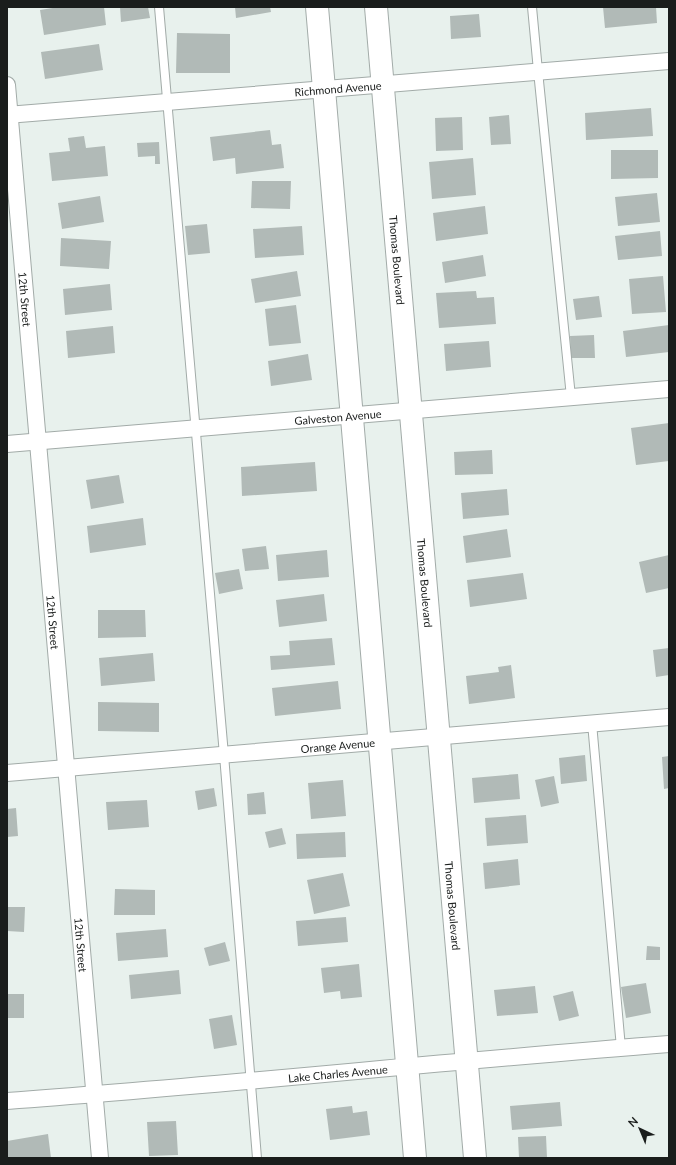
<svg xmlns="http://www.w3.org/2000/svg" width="676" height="1165" viewBox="0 0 676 1165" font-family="Lato,sans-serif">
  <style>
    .building { fill: #b1bab7 }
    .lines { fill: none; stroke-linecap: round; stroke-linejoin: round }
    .service-casing { stroke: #a2aba8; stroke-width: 10 }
    .minor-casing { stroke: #a2aba8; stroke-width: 18 }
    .secondary-casing { stroke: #a2aba8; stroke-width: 24 }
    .service { stroke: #fff; stroke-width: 8 }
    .minor { stroke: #fff; stroke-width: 16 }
    .secondary { stroke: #fff; stroke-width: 22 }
    .labels { text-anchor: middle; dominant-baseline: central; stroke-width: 3.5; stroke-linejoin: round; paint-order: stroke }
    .street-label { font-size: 11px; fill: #1a1d1c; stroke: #e8f1ed }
  </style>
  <rect width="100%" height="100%" fill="#e8f1ed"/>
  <path class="building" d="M59,7H104L106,25L44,35L40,10Z
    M120,7H148L150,18L121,22Z
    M235,7H270L271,12L236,18Z
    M603,7H656L657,23L605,28Z
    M479,14L481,37L451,39L450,16Z
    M177,33L230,34V73H176Z
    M99,44L103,70L45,79L41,52Z
    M651,108L653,136L586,140L585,113Z
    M509,115L511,144L491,145L489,117Z
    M462,117L463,150L436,151L435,118Z
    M270,130L272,145L281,144L284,168L236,174L235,158L213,161L210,137Z
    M84,136L86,148L105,146L108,176L52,181L49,153L70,151L68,138Z
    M159,142L160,164H155V156L138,157L137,143Z
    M611,150H658V178L611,179Z
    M473,158L476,195L432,199L429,162Z
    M252,181H291L290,209L251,208Z
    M657,193L660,222L618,226L615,197Z
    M100,196L104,222L62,229L58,203Z
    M485,206L488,234L436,241L433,213Z
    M207,224L210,253L188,255L185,226Z
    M302,226L304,255L255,258L253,229Z
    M660,231L662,256L618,260L615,236Z
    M61,238L111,241L109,269L60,266Z
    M483,255L486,276L445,283L442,262Z
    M297,271L301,296L255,303L251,279Z
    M663,276L666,312L632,314L629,279Z
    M110,284L112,310L65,315L63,289Z
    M476,291L477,298L494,297L496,324L439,328L436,293Z
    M599,296L602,317L576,320L573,299Z
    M296,305L301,343L269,346L265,309Z
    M669,325V352L626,357L623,331Z
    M113,326L115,353L68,358L66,331Z
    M594,335L595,358H571L570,336Z
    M489,341L491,367L446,371L444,344Z
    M308,354L312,380L271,386L268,361Z
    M669,423V461L636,465L631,428Z
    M492,450L493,474L455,475L454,452Z
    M315,462L317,491L242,496L241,467Z
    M119,475L124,503L91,509L86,480Z
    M507,489L509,515L463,519L461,493Z
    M143,518L146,545L90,553L87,526Z
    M507,529L511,557L466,563L463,536Z
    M266,546L269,569L245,571L242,549Z
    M327,550L329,577L278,581L276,555Z
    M669,555V588L646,593L639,562Z
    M239,569L243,589L219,594L215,573Z
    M523,573L527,599L470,607L467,580Z
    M324,594L327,621L279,627L276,600Z
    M98,610H145L146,637L98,638Z
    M332,638L335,665L271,670L270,656L290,655L289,641Z
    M669,648V675L656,677L653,650Z
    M153,653L155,681L101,686L99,658Z
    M511,665L515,698L469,704L466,676L499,672L498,667Z
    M338,681L341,709L275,716L272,688Z
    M98,702L159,703V732L98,731Z
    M585,755L587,781L561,784L559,758Z
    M669,756V788L664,789L662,757Z
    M518,774L520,799L474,803L472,778Z
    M554,776L559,803L541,807L535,780Z
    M343,780L346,816L311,819L308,783Z
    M214,788L217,806L198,810L195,791Z
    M264,792L266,814L248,815L247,794Z
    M147,800L149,827L108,830L106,802Z
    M16,808L18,836L7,837V809Z
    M526,815L528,843L487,846L485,818Z
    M282,828L286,844L269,848L265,832Z
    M345,832L346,857L297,859L296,834Z
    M518,859L520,885L485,889L483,863Z
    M343,873L350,906L314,914L307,880Z
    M115,889L155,890V915H114Z
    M7,907H25L24,932L7,931Z
    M346,917L348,942L298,946L296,921Z
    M166,929L168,957L118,961L116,933Z
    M225,942L230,961L209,966L204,948Z
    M647,946L660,947V960H646Z
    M359,964L362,997L341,999L340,991L324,993L321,968Z
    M179,970L181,994L131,999L129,975Z
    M646,983L651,1013L626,1018L621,987Z
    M535,986L538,1013L497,1016L494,990Z
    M573,991L579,1016L559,1021L553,996Z
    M7,994H24V1018H7Z
    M232,1015L237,1045L214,1049L209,1019Z
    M560,1102L562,1126L512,1130L510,1106Z
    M352,1106L353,1113L367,1111L370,1135L330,1140L326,1109Z
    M176,1121L178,1155L149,1156L147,1122Z
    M48,1134L51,1158H8L7,1141Z
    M546,1136L547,1158H519L518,1137Z"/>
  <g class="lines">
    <g class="service-casing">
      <path id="service" d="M159,7L224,755L257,1158
        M532,7L538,71L571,397
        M592,723L621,1048"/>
    </g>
    <g class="minor-casing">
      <g id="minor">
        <path id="s1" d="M7,85L100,1158"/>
        <path id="s2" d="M7,115L669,61"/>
        <path id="s3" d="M7,444L669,389"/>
        <path id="s4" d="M7,773L669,717"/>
        <path id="s5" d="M7,1101C228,1085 448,1061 669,1044"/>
      </g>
    </g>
    <g class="secondary-casing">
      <g id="secondary">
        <path d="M317,7L415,1158"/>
        <path id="s6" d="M376,7L475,1158"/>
      </g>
    </g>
    <use href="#service" class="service"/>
    <use href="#minor" class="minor"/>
    <use href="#secondary" class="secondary"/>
  </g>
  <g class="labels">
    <g class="street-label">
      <text stroke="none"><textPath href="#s2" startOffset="332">Richmond Avenue</textPath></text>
      <text stroke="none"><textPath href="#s6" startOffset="254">Thomas Boulevard</textPath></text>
      <text stroke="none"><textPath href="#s1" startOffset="215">12th Street</textPath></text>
      <text stroke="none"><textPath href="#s3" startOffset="332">Galveston Avenue</textPath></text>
      <text stroke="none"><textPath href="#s6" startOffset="578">Thomas Boulevard</textPath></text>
      <text stroke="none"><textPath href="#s1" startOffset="539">12th Street</textPath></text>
      <text stroke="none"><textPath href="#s4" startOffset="332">Orange Avenue</textPath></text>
      <text stroke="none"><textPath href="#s6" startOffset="902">Thomas Boulevard</textPath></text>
      <text stroke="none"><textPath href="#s1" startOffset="863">12th Street</textPath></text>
      <text stroke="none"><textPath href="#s5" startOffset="332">Lake Charles Avenue</textPath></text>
    </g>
  </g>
  <rect width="676" height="1165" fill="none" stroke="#1a1d1c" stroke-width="16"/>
  <g transform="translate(640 1129) rotate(316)" stroke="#e8f1ed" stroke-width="3" paint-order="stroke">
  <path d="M0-3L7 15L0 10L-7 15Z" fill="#1a1d1c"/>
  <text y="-6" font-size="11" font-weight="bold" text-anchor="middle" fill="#1a1d1c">N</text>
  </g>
</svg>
